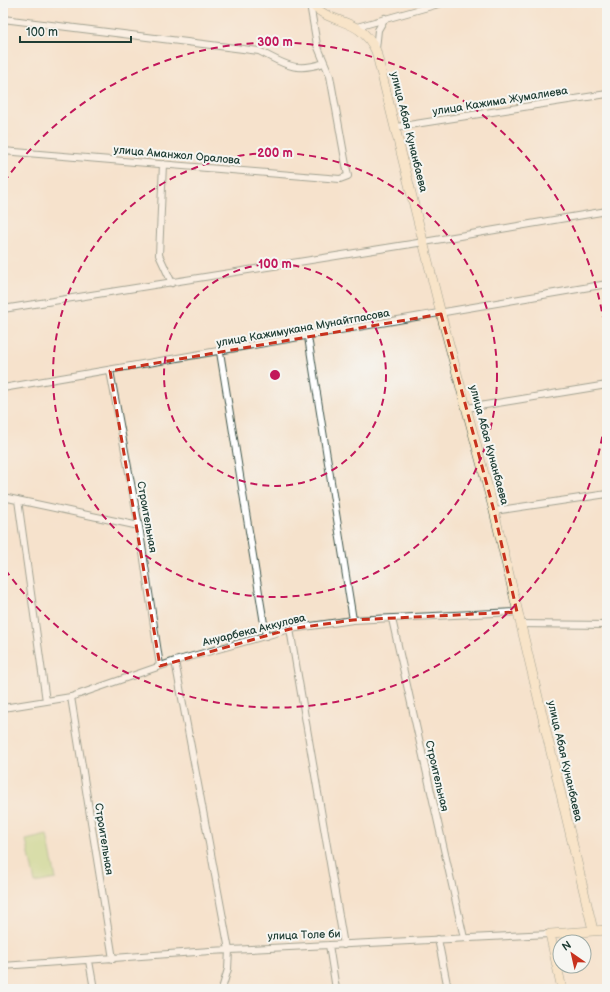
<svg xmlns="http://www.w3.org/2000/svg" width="610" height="992" viewBox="0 0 610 992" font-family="'Balsamiq Sans',sans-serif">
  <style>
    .pitch { fill: #b4d77f; stroke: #6a8a5a }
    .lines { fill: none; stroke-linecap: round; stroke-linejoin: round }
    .street-casing { stroke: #3f564b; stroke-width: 8 }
    .secondary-casing { stroke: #3f564b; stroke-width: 10 }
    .street { stroke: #fff; stroke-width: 6 }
    .secondary { stroke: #fbe6c3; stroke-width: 9 }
    .marked { fill: none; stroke: #c8321e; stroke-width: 3; stroke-dasharray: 8 5; stroke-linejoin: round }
    .ring { fill: none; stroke: #c2185b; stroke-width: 2; stroke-dasharray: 7 5 }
    .labels { text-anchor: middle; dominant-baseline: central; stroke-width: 4; stroke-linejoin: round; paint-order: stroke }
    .street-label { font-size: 11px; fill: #1f3d34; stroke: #f6f6f2 }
    .centre { fill: #c2185b; stroke: #f6f6f2; stroke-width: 2 }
    .ring-label { font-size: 12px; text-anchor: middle; font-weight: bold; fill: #c2185b; stroke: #f6f6f2; stroke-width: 4; stroke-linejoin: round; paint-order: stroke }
  </style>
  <rect width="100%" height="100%" fill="#f6f6f2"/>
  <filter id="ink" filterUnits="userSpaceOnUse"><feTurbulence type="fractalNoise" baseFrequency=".025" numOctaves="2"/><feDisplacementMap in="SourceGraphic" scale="8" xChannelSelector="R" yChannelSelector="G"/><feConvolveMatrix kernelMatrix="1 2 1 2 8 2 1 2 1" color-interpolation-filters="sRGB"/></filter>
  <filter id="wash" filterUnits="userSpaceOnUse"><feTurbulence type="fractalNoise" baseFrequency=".012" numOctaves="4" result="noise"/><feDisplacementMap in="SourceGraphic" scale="16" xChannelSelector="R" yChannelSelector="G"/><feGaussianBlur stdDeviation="0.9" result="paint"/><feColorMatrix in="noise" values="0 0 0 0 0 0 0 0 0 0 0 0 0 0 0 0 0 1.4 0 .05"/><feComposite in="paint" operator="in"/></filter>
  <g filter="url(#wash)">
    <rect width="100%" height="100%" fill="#f5e2cc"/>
    <path class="pitch" d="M47,835L56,879L35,883L26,840Z"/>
  </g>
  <g filter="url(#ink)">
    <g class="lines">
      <g class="street-casing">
        <path id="street" d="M3,19L259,51C285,64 294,73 324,63
          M357,27L442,3
          M376,49L378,30L385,18
          M396,127L607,94
          M3,151L340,179L348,176L330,76L317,45L310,4
          M163,164L159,255L172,283
          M3,309L424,242L607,211
          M308,337L353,620
          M220,352L266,636
          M110,371L139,526L160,666
          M3,388L607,284
          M467,408L607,385
          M3,497L139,526
          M18,500L46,701
          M494,511L607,494
          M392,619L464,938
          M520,624L607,625
          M290,629L344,945
          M175,661L229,950L228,969L222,989
          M71,697L113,959
          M3,708L71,697L175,661L290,629L353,620L517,612
          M438,939L448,989
          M329,945L336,989
          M89,961L94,989
          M3,966L210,951L550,934"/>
      </g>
      <g class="secondary-casing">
        <path id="secondary" d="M310,3C333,27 359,15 376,51L441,314L494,511L593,930
          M562,989L550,934L607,930"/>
      </g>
      <use href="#street" class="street"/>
      <use href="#secondary" class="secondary"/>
    </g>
  </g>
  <path d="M0 0H610V992H0ZM441,314L494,511L517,612L353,620L290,629L160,666L110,371Z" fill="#f5e2cc" fill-opacity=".55" fill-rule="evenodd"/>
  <path class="marked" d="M441,314L494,511L517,612L353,620L290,629L160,666L110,371Z"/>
  <g class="ring">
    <circle cx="275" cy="375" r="111"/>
    <circle cx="275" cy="375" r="222"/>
    <path d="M607 401A333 333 0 0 1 4 568M4 182A333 333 0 0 1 607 349"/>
  </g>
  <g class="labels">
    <g class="street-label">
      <text transform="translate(500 101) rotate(-9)">улица Кажима Жумалиева</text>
      <text transform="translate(409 132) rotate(76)">улица Абая Кунанбаева</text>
      <text transform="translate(177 155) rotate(5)">улица Аманжол Оралова</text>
      <text transform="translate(303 328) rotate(-10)">улица Кажимукана Мунайтпасова</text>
      <text transform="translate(489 445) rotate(75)">улица Абая Кунанбаева</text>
      <text transform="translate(147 517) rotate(80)">Строительная</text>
      <text transform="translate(254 630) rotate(-14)">Ануарбека Аккулова</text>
      <text transform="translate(565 761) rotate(77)">улица Абая Кунанбаева</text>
      <text transform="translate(437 776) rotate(77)">Строительная</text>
      <text transform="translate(104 839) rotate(81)">Строительная</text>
      <text transform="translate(304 935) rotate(-2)">улица Толе би</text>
    </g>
  </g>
  <circle cx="275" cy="375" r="6" class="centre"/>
  <g class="ring-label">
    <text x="275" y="46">300 m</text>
    <text x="275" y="157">200 m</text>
    <text x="275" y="268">100 m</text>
  </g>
  <rect width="610" height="992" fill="none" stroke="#f6f6f2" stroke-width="16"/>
  <g transform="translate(572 954) rotate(326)"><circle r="19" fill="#f6f6f2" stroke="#a0aca6"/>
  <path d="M0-3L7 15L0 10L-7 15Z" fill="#c8321e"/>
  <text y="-6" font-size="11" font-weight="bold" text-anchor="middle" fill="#1f3d34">N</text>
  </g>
  <path d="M20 36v6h111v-6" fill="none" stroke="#1f3d34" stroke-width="2"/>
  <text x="26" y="36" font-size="12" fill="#1f3d34" stroke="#f6f6f2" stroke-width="3" paint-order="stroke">100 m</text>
</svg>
